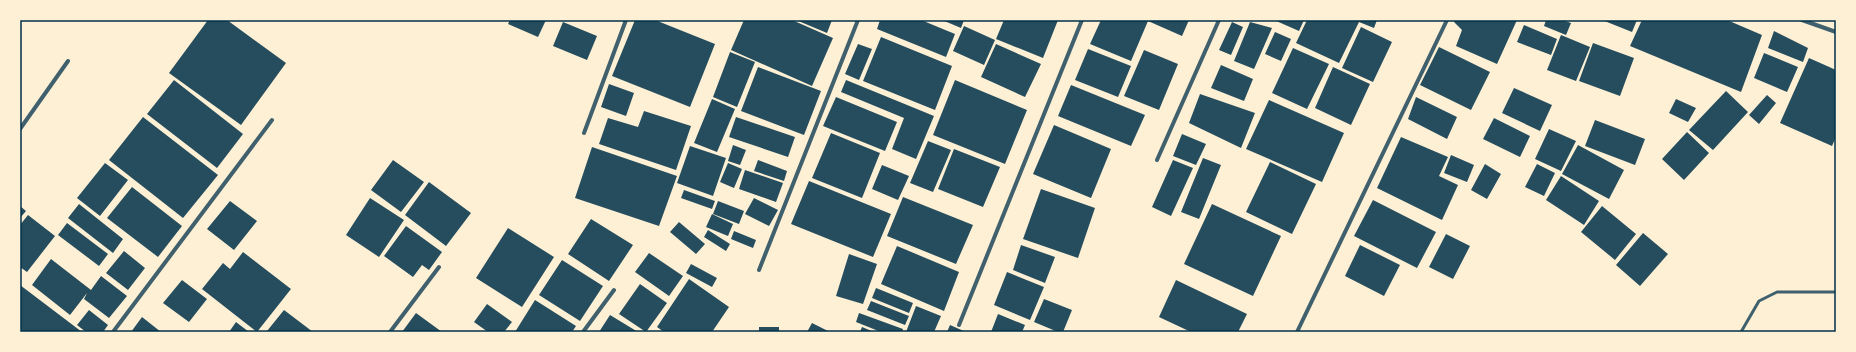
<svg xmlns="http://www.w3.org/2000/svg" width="1856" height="352" viewBox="0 0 1856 352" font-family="'PT Sans Narrow',sans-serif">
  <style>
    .building { fill: #264d5e }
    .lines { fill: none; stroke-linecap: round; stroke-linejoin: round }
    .service { stroke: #3f606c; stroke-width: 3 }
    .minor { stroke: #3f606c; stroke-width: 4 }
    .neatline { fill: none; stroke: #003049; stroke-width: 1.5 }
  </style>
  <rect width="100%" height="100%" fill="#fdf0d5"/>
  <path class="building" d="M208,20H227L286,63L241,125L169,73Z
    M510,20H546L538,37L508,24Z
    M635,20H655L715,44L690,107L612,76Z
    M744,20H792L833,38L812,86L731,50Z
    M796,20H832L827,33Z
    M880,20H921L955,34L946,57L877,29Z
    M942,20H964L961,28Z
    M1004,20H1058L1043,58L996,39Z
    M1101,20H1189L1182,36L1148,21L1131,61L1090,44Z
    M1274,20H1304L1299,31Z
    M1307,20H1377L1374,28L1359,22L1339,63L1296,43Z
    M1455,20H1517L1497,64L1456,46L1462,30L1454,22Z
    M1546,20H1562L1571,23L1566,35L1544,26Z
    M1602,20H1637L1632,32Z
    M1642,20H1727L1762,35L1741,92L1630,46Z
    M563,22L597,36L587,60L553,46Z
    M1232,22L1243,27L1231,55L1219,50Z
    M1250,22L1272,28L1254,69L1234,61Z
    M1524,25L1557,39L1551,55L1517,42Z
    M964,26L995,40L984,65L953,51Z
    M1361,27L1392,42L1373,82L1342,68Z
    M1774,31L1808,48L1803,62L1768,48Z
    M1275,32L1291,39L1281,61L1265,54Z
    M1561,35L1590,47L1576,81L1547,70Z
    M881,37L952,66L935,110L863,81Z
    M1593,43L1634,58L1620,96L1579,81Z
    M858,44L872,49L859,80L845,74Z
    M996,44L1041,64L1025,97L981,77Z
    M1439,47L1490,72L1471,110L1420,85Z
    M1293,48L1329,64L1307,109L1272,93Z
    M1088,49L1131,66L1118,97L1075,80Z
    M1144,50L1178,64L1159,110L1124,96Z
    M730,52L755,62L737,107L713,97Z
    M1764,53L1798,67L1787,92L1754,78Z
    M1809,58L1836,70V137L1832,146L1780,123Z
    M1221,65L1253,79L1244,101L1211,88Z
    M758,67L821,91L804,135L741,111Z
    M1333,67L1370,84L1351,125L1315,108Z
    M174,80L243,134L217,168L147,114Z
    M846,80L934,116L916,159L892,149L904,118L841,92Z
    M955,80L1027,110L1005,164L933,135Z
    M609,84L634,93L626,116L601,107Z
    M1071,85L1145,115L1131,146L1058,116Z
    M1514,88L1552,105L1540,131L1502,113Z
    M1726,91L1748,112L1713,150L1689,130Z
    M1200,94L1255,113L1241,148L1189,123Z
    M1767,95L1776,103L1759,124L1749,115Z
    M836,97L897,122L885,151L823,126Z
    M1416,97L1457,117L1447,139L1408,119Z
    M712,99L735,109L717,152L694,143Z
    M1676,99L1696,108L1688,122L1669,113Z
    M1269,100L1344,133L1322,182L1246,149Z
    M644,111L691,126L676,170L599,144L608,118L638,127Z
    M143,117L218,175L183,218L109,160Z
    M736,117L795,137L788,157L729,137Z
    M1494,118L1530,136L1520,157L1483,139Z
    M1595,120L1645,139L1635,165L1585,146Z
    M1054,125L1111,149L1091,198L1033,174Z
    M1549,129L1576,141L1561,171L1535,159Z
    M1687,132L1709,153L1684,180L1662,159Z
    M831,133L880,153L862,198L812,178Z
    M1182,134L1206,144L1196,165L1173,156Z
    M1401,137L1448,157L1439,176L1458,185L1442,220L1377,188Z
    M928,141L951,150L933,192L910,183Z
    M733,145L746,150L740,165L728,161Z
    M1578,145L1624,170L1609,199L1562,174Z
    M690,146L726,158L713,196L677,183Z
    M592,147L677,176L659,226L575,198Z
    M954,149L1000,167L983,207L938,189Z
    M1451,155L1474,165L1467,182L1444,173Z
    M1203,158L1221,165L1199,219L1181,212Z
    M393,160L424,182L401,212L371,190Z
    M758,160L787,171L784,181L754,171Z
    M1173,160L1193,168L1171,216L1152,207Z
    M1270,162L1316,184L1292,234L1246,212Z
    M105,163L128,180L100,216L77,198Z
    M728,163L742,169L734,188L720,182Z
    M1485,164L1501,174L1487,199L1471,190Z
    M1537,164L1555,173L1544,196L1525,187Z
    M882,165L909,176L898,200L872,189Z
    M745,170L783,183L776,202L739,189Z
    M1561,176L1599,201L1584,225L1546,200Z
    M809,181L891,214L873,257L791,224Z
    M429,182L471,213L446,246L405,215Z
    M132,187L182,226L158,257L107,218Z
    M1041,189L1095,208L1078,258L1023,239Z
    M684,190L715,201L712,209L681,198Z
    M903,197L973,225L956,264L887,236Z
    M370,198L404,220L379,257L346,235Z
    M754,198L778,210L769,226L745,214Z
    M1373,200L1436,232L1417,268L1354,236Z
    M230,201L257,221L234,250L207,229Z
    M718,201L744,211L739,224L713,214Z
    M79,204L123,239L113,253L68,218Z
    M1212,204L1281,236L1253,296L1184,264Z
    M20,206L26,211L20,218Z
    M1602,206L1636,234L1615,260L1581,232Z
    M712,214L733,224L728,236L706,227Z
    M28,215L55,236L27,272L20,267V225Z
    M591,219L633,245L609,281L568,254Z
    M679,222L705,244L696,254L670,232Z
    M67,223L108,254L99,266L58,235Z
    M406,226L442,252L429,270L422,265L413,277L384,256Z
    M508,228L554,257L522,307L476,278Z
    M708,230L730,244L726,251L704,237Z
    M734,231L756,240L753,248L731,239Z
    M1643,233L1668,254L1640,286L1616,265Z
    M1446,234L1470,246L1453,279L1429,267Z
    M1021,245L1055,257L1045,283L1013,270Z
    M1360,245L1400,265L1384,296L1345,276Z
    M897,246L959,272L944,311L881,284Z
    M124,251L145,268L128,290L106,273Z
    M243,252L291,289L257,332L202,289L223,263L230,269Z
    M649,253L683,276L669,296L635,272Z
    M849,254L877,264L863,304L836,296Z
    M51,259L91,290L101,276L127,296L109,318L84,299L87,293L70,315L32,285Z
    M562,260L603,286L580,321L539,295Z
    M691,264L717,278L712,287L686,273Z
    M1007,272L1044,287L1030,320L994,305Z
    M689,279L729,307L712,332H664L657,327Z
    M182,280L207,299L189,322L163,303Z
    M1176,280L1247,314L1238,332H1191L1159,317Z
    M640,284L667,303L646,332L619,314Z
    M20,285L82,332H23L20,330Z
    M876,288L913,303L909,313L872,298Z
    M1044,299L1072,310L1063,332H1058L1034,322Z
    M535,300L576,326L572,332H515Z
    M871,301L909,316L905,325L867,310Z
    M487,304L512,322L504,332H488L474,322Z
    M916,306L941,316L934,332H906Z
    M89,310L108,325L103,332H86L77,325Z
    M284,310L313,332H268L267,331Z
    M416,313L442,332H402Z
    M859,313L903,329L902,332H881L856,322Z
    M998,314L1025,325L1022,332H991Z
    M610,315L638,332H599Z
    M142,317L161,332H131Z
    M236,322L249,332H229Z
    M812,323L830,332H807Z
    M950,325L966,332H947Z
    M759,327H779V332H759Z
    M862,327L874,332H860Z"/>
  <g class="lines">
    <path class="service" d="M1741,332L1759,301L1777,292H1836"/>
    <path class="minor" d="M1802,20L1836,32
      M20,129L68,61
      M584,133L626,20
      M1157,160L1219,20
      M759,270L858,20
      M959,325L1082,20
      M113,332L272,120
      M390,332L439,267
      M583,332L614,290
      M1297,332L1447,20"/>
  </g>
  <rect width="1856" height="352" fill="none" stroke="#fdf0d5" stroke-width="42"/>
  <rect x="21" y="21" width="1814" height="310" class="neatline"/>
</svg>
